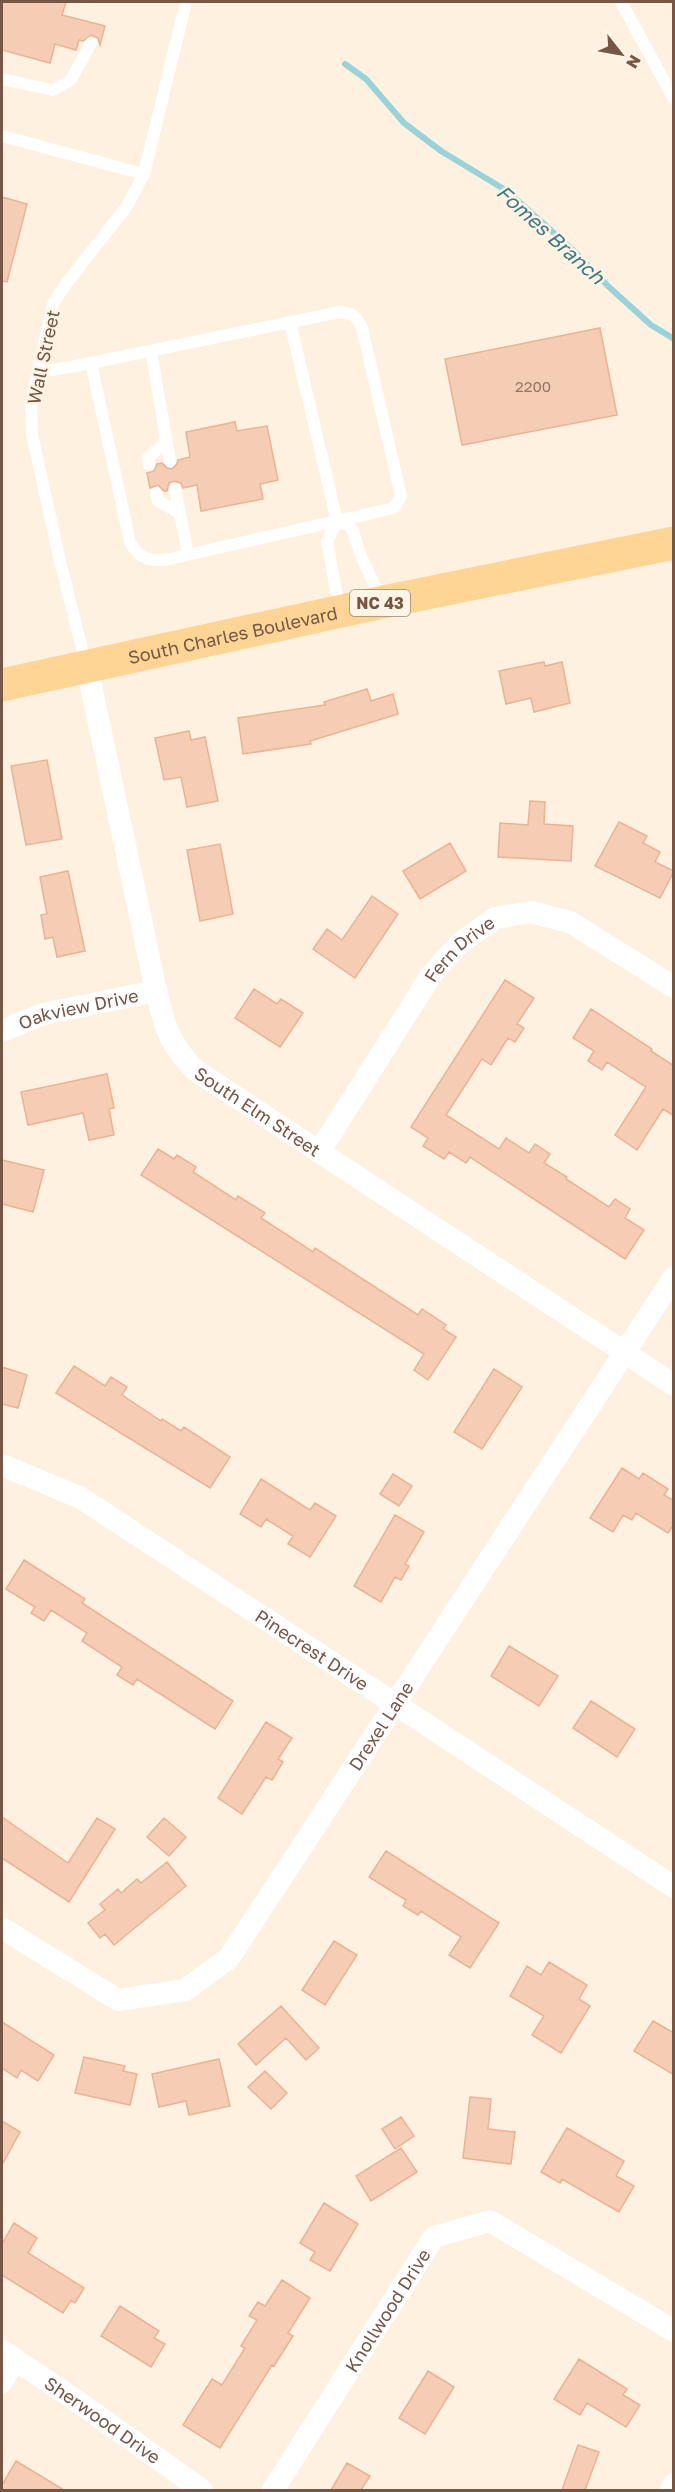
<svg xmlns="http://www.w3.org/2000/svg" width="675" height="2492" viewBox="0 0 675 2492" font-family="'Golos Text',sans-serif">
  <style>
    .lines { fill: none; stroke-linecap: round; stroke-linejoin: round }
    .stream { stroke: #98d2db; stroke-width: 6 }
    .building { fill: #f5cdb5; stroke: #e9b394; stroke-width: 1.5 }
    .lane { stroke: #fff; stroke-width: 12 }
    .street { stroke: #fff; stroke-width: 22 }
    .primary { stroke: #ffd595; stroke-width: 33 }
    .labels { text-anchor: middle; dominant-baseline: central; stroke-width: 5; stroke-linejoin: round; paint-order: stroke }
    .number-label { font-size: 15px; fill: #967461 }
    .shield { fill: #fff5e7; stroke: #9f8676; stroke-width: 1.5 }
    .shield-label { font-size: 16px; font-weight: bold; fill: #765645 }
    .street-label { font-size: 18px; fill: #765645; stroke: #fff5e7 }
    .water-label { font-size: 20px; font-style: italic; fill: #3b7983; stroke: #fff5e7 }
  </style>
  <rect width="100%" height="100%" fill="#fef1df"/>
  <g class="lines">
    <path class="stream" d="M345,64L366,79L404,123L441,151L507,191L574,251L609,287L651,325L674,339"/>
  </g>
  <path class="building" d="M2,2H66L62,15L105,26L100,45L98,38L91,35L83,41L79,40L76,50L55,44L50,63L2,50Z
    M2,197L27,204L7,282L2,281Z
    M600,328L617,415L462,445L445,359Z
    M235,422L237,431L267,426L278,480L260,484L263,499L201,511L197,485L183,488L181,483L174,481L169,483L167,491H164L158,485L150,488L147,473L154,471L157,464L162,463L167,468L172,469L177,464L178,460L190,457L186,432Z
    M544,662L545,666L562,662L570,703L534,712L531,698L506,704L499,671Z
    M367,689L371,701L393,694L398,714L310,741L311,744L243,754L238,718L325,705L324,702Z
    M189,731L191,740L205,737L218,801L187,807L181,777L164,780L155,738Z
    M47,760L62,839L26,845L11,766Z
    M530,801L545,802L544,824L573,826L571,861L498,857L500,823L528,825Z
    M619,822L647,836L643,843L660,852L655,862L674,871L660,898L595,866Z
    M450,843L466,871L420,899L403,871Z
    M220,844L233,914L200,921L187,850Z
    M68,871L85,951L57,957L53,937L45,939L41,915L47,914L40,877Z
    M372,896L398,914L355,978L313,949L327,929L342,940Z
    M505,980L534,998L517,1024L524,1028L515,1042L508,1038L491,1065L482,1059L446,1115L499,1149L506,1138L529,1153L535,1144L550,1154L544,1163L567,1177L566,1179L609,1207L615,1199L630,1209L625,1218L644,1230L625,1259L470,1157L466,1163L449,1152L444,1159L423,1146L428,1138L411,1127Z
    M254,989L277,1004L281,999L303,1013L280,1047L235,1018Z
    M591,1009L652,1049L651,1051L674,1066V1116L663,1109L637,1150L615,1135L646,1087L607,1062L602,1070L588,1061L594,1051L573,1038Z
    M107,1074L114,1108L109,1109L114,1135L89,1140L83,1113L28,1125L21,1092Z
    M158,1149L174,1159L177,1155L196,1167L193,1172L236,1200L238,1196L265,1213L261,1218L313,1252L315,1248L418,1315L422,1309L446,1325L443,1329L456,1337L428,1380L414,1370L424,1354L141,1175Z
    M2,1160L44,1170L33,1212L2,1204Z
    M74,1366L105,1386L111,1377L127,1387L122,1395L161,1421L162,1419L181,1431L184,1427L230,1457L210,1488L56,1393Z
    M2,1367L27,1375L18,1408L2,1404Z
    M494,1369L522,1387L482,1449L454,1432Z
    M622,1468L639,1479L643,1473L668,1489L664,1495L674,1501V1524L668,1533L636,1513L632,1520L623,1515L613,1532L590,1518Z
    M393,1474L412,1486L399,1506L380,1494Z
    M261,1479L310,1510L315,1503L336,1516L310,1557L288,1544L293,1536L266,1519L261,1527L240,1514Z
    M395,1515L424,1532L405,1564L409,1566L401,1580L395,1577L381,1602L354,1586Z
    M24,1560L85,1599L82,1603L233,1701L215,1729L137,1679L133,1685L117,1675L122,1667L82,1641L87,1633L51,1610L44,1621L31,1613L35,1607L6,1589Z
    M509,1646L558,1676L539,1706L491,1676Z
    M591,1701L635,1729L617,1757L573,1728Z
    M266,1722L292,1738L278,1759L283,1762L272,1780L266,1777L242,1814L218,1798Z
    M2,1817L68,1863L97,1818L115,1829L69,1902L2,1858Z
    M164,1818L186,1837L169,1856L147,1837Z
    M386,1851L499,1923L470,1968L449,1955L461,1937L421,1911L418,1915L403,1906L406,1900L369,1877Z
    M167,1862L186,1886L114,1945L105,1934L100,1938L88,1923L105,1910L100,1904L118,1889L121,1893L137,1879L141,1883Z
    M334,1941L357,1955L325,2005L302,1990Z
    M549,1962L587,1985L579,1999L590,2006L561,2053L532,2035L544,2016L510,1996L527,1966L541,1975Z
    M281,2006L319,2048L306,2060L286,2038L256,2065L238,2044Z
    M653,2021L674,2033V2075L634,2051Z
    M2,2022L54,2055L38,2081L21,2070L17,2078L2,2068Z
    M84,2057L125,2066L123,2071L137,2074L130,2105L75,2093Z
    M219,2059L230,2106L189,2115L186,2101L159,2107L152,2074Z
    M265,2071L287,2093L271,2109L248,2087Z
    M470,2097L491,2099L488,2129L515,2132L511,2164L463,2158Z
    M401,2117L414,2136L395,2149L382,2129Z
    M2,2121L20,2132L2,2165Z
    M567,2128L624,2161L616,2176L634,2186L619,2212L562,2179L560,2183L541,2172Z
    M401,2148L417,2172L371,2201L356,2176Z
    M324,2203L358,2224L330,2271L310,2260L315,2252L300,2243Z
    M14,2223L37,2238L28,2253L84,2288L75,2303L71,2300L63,2313L2,2275V2244Z
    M282,2280L310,2298L288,2333L293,2336L274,2366L272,2365L220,2448L183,2425L212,2379L222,2385L245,2348L241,2346L257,2320L249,2316L258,2302L265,2306Z
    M120,2306L159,2331L154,2338L165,2344L151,2367L101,2336Z
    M579,2359L627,2389L623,2395L640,2405L626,2427L587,2403L580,2415L554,2399Z
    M428,2371L454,2387L425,2434L399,2418Z
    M578,2445L599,2452L585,2490H562Z
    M16,2461L64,2490H2V2485Z
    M347,2463L370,2476L361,2490H331Z"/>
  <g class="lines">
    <path class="lane" d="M621,2L674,99
      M2,79L53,90L71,80L91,43
      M2,136L144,174
      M290,322L337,521L327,541L340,612
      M151,351L170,461
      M38,372L76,366L340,312C352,313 357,317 362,328L401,496L394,508L169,559C151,562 139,559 130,542L91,363
      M149,465L148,458L166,441
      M175,489L188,554
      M156,493L158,501L180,513
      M337,521L348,525L353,531L361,556L382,601
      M86,665L58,553L32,434L31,401L53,304L65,285L127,206L144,174L186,2"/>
    <g class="street">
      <path id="s1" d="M87,667L156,991C165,1026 168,1043 195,1070L674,1385"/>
      <path id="s2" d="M2,1031L43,1014L156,991"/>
      <path id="s3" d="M319,1152L432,974L460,943L495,918L531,912L570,922L674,987"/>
      <path id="s4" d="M2,1465L81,1498L674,1887"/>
      <path id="s5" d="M2,1928L118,2000L185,1990L229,1958L674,1277"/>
      <path id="s6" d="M2,2351L74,2399L202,2490"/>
      <path d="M2,2382L15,2360"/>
      <path id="s7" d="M273,2490L434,2237L490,2221L674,2331"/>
      <path d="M671,2490L674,2484"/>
    </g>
    <path class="primary" id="s8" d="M2,685L383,602L674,543"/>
  </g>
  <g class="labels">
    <g class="number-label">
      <text x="533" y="386">2200</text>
    </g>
    <rect class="shield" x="350" y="590" width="60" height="26" rx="4.5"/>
    <g class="shield-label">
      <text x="380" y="603">NC 43</text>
    </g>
    <g class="street-label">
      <text transform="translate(43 357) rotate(-78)">Wall Street</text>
      <text stroke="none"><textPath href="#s8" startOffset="236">South Charles Boulevard</textPath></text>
      <text stroke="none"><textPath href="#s3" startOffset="248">Fern Drive</textPath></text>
      <text stroke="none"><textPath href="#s2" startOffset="80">Oakview Drive</textPath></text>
      <text stroke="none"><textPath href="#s1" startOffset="496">South Elm Street</textPath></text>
      <text stroke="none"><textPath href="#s4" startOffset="362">Pinecrest Drive</textPath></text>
      <text stroke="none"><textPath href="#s5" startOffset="536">Drexel Lane</textPath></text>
      <text stroke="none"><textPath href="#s7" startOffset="213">Knollwood Drive</textPath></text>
      <text stroke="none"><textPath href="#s6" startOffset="122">Sherwood Drive</textPath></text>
    </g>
    <g class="water-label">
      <text transform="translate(551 234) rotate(42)">Fomes Branch</text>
    </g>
  </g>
  <rect width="675" height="2492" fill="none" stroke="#765645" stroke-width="6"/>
  <g transform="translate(621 54) rotate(121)" stroke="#fff5e7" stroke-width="4.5" paint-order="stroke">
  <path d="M0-4.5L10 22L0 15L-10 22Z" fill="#765645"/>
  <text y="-9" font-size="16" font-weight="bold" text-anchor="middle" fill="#765645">N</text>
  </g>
</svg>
